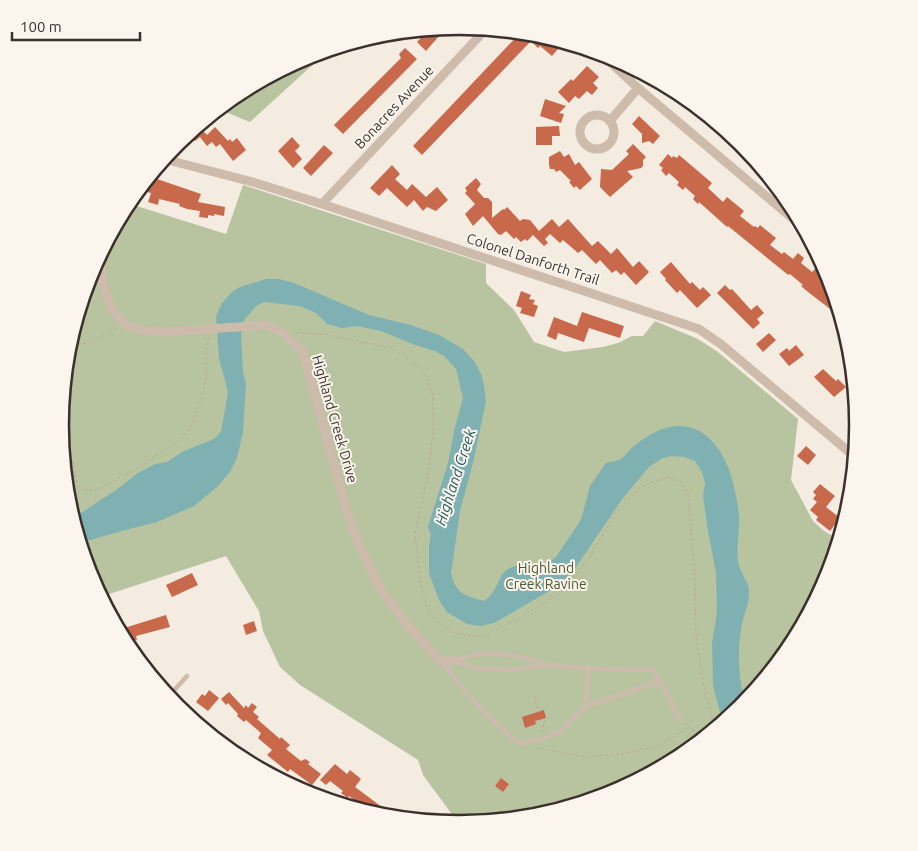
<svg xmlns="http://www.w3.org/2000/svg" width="918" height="851" viewBox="0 0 918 851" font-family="Ubuntu,sans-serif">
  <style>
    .green { fill: #b8c4a0 }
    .water { fill: #7fb0b2 }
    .building { fill: #c8694b }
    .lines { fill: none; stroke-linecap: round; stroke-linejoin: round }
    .path { stroke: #b9a596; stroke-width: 1; stroke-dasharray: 2.5 2.5; stroke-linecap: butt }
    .service { stroke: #cdbbac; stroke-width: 4.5 }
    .minor { stroke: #cdbbac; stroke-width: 9 }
    .labels { text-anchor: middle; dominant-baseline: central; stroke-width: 4; stroke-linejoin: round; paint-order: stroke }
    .street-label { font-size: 14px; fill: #3b302b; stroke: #fbf5ee }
    .park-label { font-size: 14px; fill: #4a5a2e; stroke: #fbf5ee }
    .water-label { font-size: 15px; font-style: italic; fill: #1f5a5e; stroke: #fbf5ee }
    .rim { fill: none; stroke: #3b302b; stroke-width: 2.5 }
  </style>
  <rect width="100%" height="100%" fill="#f4ebe1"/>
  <path class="green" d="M330,49L250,122L218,109C250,83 290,61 330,49Z
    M243,185L486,264V283L514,310L534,342L564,352L603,347L618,343L632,336H643L655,321L698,339L718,352L798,419L791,480L813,521L824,531L840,540L828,579L791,648L741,708L681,758L612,794L537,817L460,825L423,775L418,760L300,685L280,667L263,631L259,611L226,556L100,597L90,578L67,503L60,425L67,347L90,272L127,203L226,234Z"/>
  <path class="water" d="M266,279H279L294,283L369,315L411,325L439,335L463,349L474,361L481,374L484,385L486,401L473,463L460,511L451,574C456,594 466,596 484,601C495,594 496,585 502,575C511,562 530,564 543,566L556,557L581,520L590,486L606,463C611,462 617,461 621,459C625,456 628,451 632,448C644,437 662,426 679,426C722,427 736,481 739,516C740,531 736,547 738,562C740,572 748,581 749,590C750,602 744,613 742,624C737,651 738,677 745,703L723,723L713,686L712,644L717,611L716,573L708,531L703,496L705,483L702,472L695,461L684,457L671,456L661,459L649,467L623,498L576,567L558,586L494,623L480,626L467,624L447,612L439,600L429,573V545L431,535L428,527L448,463L455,427L463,398L456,369L444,356L435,351L415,345L381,331L357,326L342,328L327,324L316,313L300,306L264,302L256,306L244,320L241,336L243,372L246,384L243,432L237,458L230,472L218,486L194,506L157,522L114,533L80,543L71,516L78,515L116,490L138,473L155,464L167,462L182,452L214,439L221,432L228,392L219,358L216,316L222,303L232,292L240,287Z"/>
  <path class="building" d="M446,28L426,51L417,42L429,29Z
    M521,32L544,36L558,49L552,56L540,46L538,48L531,41L422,155L413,146Z
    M405,48L417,59L343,134L334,125L401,58L399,54Z
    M587,66L599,77L593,83L598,88L592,95L587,91L579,99L575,96L569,103L558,92L571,79L573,81Z
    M545,99L566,106L559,113L564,114L561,123L540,116Z
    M639,116L660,136L653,144L649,141L642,143V134L632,124Z
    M198,125L207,135L215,127L228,141L230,139L232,142L237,138L246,150L233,161L220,144L216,147L212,142L207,146L200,137L195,141L188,134Z
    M559,126L560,136H552V145H536V127Z
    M292,137L300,146L295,151L302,159L293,168L278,151Z
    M633,144L646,157L643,160V166L641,168L627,171L633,177L610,197L600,187L601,169L612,170L629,154L626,151Z
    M324,145L333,153L311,176L303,168Z
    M560,151L564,157L569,154L575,165L579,162L592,179L580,190L576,186L574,188L569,182L571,181L560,170L556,172L554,169H550L549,165V157Z
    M668,154L672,158L673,156L677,158L679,155L712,183L708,188L723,202L727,197L744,211L740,216L754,227L755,226L758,228L760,225L776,238L770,245L782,254L784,252L793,259L798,253L804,258L801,263L812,272L816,268L829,278L831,282L827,286L834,292L842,318L808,292L801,286L803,285L790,274L789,275L787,274L728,226L727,227L699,202L698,204L693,199L695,196L685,187L683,190L677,185L679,182L669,173L666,176L661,170L663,168L659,165Z
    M392,165L400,174L395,179L407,190L412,184L426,197L437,187L448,200L436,211L427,207L423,211L414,200L407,207L387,188L379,196L370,188Z
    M151,177L201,194L198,202L225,207L224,216L214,214V216L208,215V218L199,217L200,211L187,209L179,206L180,204L159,199L158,205L148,202L151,193L147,192Z
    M476,178L481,184L477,190L484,198H488L492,202V218L503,209L504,210L507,207L520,221L523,219L530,220L539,231L552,219L559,227L568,219L592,246L598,241L611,254L617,248L633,267L639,261L649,272L636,285L624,272L621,275L616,270L612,273L600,260L596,264L582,250L578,253L563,240L560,243L550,234L545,239L548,243L544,246L533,235L527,241L525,239L521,242L516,237L514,239L506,231L501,235L498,234L483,216L473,226L465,214L475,204L465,193L467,191L465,188Z
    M671,262L690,284L692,282L700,290L703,287L711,295L697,308L680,290L677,293L665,280L666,279L660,272Z
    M725,285L730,290L732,289L751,310L757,305L764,313L757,319L760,323L753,329L717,293Z
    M521,291L531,295L529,299L535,300L533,304L538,306L534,317L520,313L522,308L516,306Z
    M582,312L624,326L620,338L589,328L584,342L558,333L556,340L547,336L554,317L577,326Z
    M769,333L776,340L763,352L756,344Z
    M796,345L804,355L789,366L779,354L787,348L789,351Z
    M823,369L836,381L838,379L846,387L834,397L814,377Z
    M806,446L816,455L808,465L797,456Z
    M820,484L835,496L826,507L840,518L830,531L816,520L818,517L810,510L817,502L813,499L816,495L813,492Z
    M192,573L198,585L172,597L166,585Z
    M166,615L170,627L136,636L137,640L125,644L118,630Z
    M254,621L257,631L246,635L243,625Z
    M209,690L219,698L208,711L196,702L202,694L205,696Z
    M229,692L244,708L246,705L248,708L252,703L257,707L253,712L259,717L257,719L280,739L281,737L290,745L286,749L301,761L305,759L310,762L308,764L321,774L312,785L290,769L288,772L267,755L272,750L258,738L261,733L246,720L244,722L237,716L238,714L228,703L226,705L221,699Z
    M544,710L546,718L535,721L536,724L525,728L522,717Z
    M335,764L347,774L350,770L361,779L355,787L390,813L386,818L369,813L370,812L349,796L348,798L341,793L343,791L330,781L326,785L320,780Z
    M501,778L509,784L503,792L495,786Z"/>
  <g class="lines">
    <path class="path" d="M296,333L323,334L392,348L424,371L433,396V434L428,474L415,534L420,579L429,615L452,632L480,637L521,617L562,592L590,557L613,516L640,487L668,477L682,482L688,494L695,579L696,635L703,682L715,729
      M68,344C87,346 100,338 116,328
      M67,353L70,356C67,383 63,410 66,437C67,446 71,455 73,464C76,475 74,484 84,491L99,489L141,466L181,439L190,428L200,403L206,380V346L209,337
      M535,696L537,708
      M684,723L704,738
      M542,732L545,720
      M537,748L586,757L623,754L661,745L689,727"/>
    <path class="service" d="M455,661C476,650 509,654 531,659C539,661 546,665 554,665C587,669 621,670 654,670L680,719
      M455,661L474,668L512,670L549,665
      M441,662C467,693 488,719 520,744L542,739L561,731L586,706L588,669
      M168,697L187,676
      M586,706L660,681"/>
    <path class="minor" d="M600,53L638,88L805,229
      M580 132a17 17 0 1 1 34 0a17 17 0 1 1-34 0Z
      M610,121L638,88
      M164,159L256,183L322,204L699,329L722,345L855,457
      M322,204L486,29
      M104,247L101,265L103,285L110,305L123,323L128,326L147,331L164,332L266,325L282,332L303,352L346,508L358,542L380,589L410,628L440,661H455"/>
  </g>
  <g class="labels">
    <g class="street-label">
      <text transform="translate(394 107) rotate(-47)">Bonacres Avenue</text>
      <text transform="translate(533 259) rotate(18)">Colonel Danforth Trail</text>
      <text transform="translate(335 419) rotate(74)">Highland Creek Drive</text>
    </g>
    <g class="park-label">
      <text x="546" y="568">Highland<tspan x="546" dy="16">Creek Ravine</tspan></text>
    </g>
    <g class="water-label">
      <text transform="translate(455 477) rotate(-72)">Highland Creek</text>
    </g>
  </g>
  <path d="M0 0H918V851H0ZM69 425a390 390 0 1 1 780 0a390 390 0 1 1-780 0Z" fill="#fbf5ee" fill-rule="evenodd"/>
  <path class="rim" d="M69 425a390 390 0 1 1 780 0a390 390 0 1 1-780 0Z"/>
  <path d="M12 32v8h128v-8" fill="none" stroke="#3b302b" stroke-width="2.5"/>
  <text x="20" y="32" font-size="15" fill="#3b302b" stroke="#fbf5ee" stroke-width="4" paint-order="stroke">100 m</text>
</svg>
